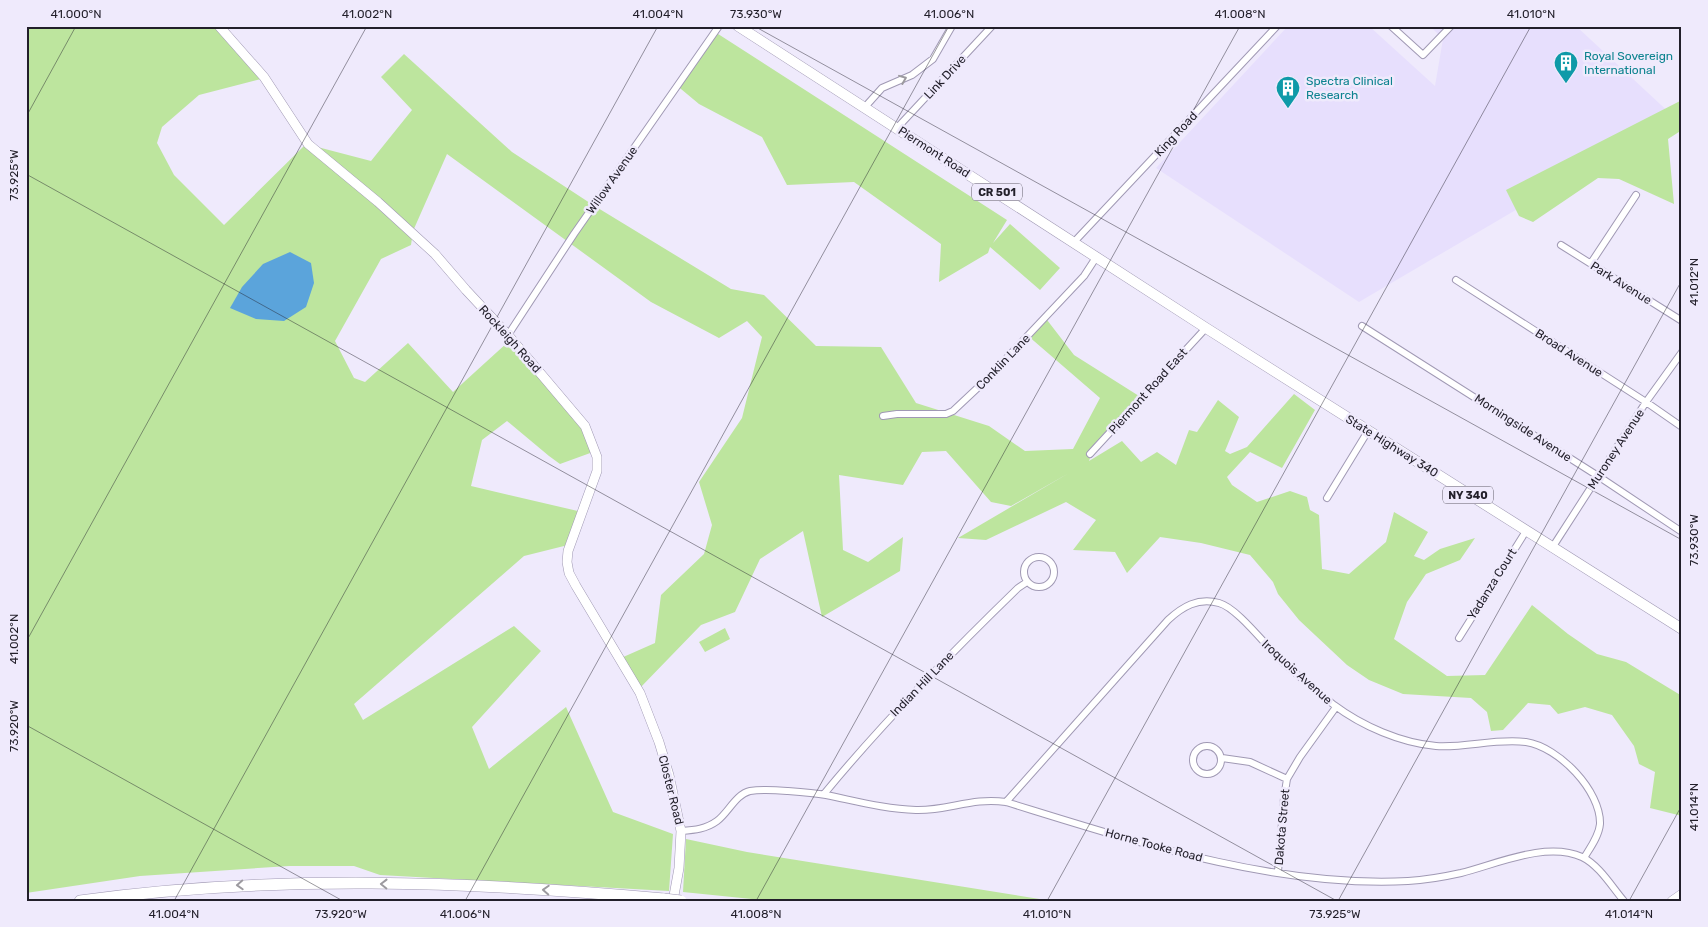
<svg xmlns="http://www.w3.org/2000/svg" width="1708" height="927" font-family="Rubik,sans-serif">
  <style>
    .built { fill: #e7dffd }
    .green { fill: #bde59e }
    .water { fill: #5ba4db }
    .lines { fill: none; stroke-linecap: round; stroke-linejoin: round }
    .street-casing { stroke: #a099b4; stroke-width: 8 }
    .secondary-casing { stroke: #a099b4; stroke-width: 10 }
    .primary-casing { stroke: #a099b4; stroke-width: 11 }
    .highway-casing { stroke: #a099b4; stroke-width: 12 }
    .street { stroke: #fff; stroke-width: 6 }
    .secondary { stroke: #fff; stroke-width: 9 }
    .primary { stroke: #fff; stroke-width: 10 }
    .highway { stroke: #fff; stroke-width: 11 }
    .highway-bridge-casing { stroke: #a099b4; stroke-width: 12; stroke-linecap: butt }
    .highway-bridge { stroke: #fff; stroke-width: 11 }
    .oneway { stroke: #9c9a9f }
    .ticks { fill: none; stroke: #221f2a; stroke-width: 1; stroke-opacity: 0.45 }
    .labels { text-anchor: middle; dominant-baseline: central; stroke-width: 5; stroke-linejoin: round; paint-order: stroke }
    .shield { fill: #efeafc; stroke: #605c69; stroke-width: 1 }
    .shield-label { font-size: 11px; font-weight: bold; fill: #221f2a }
    .culture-label { font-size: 12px; fill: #0d838f; stroke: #efeafc; text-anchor: start }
    .street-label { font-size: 12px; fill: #221f2a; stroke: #efeafc }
    .neatline { fill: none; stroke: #221f2a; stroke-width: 2 }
    .ticks-label { font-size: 12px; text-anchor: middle; fill: #221f2a }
  </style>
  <rect width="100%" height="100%" fill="#efeafc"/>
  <path class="built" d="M 1288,26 L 1369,26 L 1435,86 L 1443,39 L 1430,26 L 1576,26 L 1674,117 L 1359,302 L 1156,168 Z"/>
  <path class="green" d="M 26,26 L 215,26 L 261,79 L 199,95 L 162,127 L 157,143 L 174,175 L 224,225 L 306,144 L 371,161 L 412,110 L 381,77 L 404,54 L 512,152 L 593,205 L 731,289 L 764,295 L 816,346 L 881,347 L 916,403 L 989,426 L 1025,451 L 1073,449 L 1100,398 L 1027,335 L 1044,316 L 1074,355 L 1139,396 L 1095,443 L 1089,461 L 1122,441 L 1141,462 L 1157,452 L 1176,465 L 1189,430 L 1197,432 L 1218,400 L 1239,417 L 1225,451 L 1230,454 L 1247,447 L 1294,394 L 1315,410 L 1282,468 L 1250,452 L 1227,477 L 1232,485 L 1257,502 L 1290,491 L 1307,497 L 1310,510 L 1319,515 L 1322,569 L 1349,574 L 1386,542 L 1394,512 L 1428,532 L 1414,556 L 1424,560 L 1440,549 L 1475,538 L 1460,560 L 1426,574 L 1407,602 L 1394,639 L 1447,676 L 1485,675 L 1532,605 L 1568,634 L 1597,654 L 1626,662 L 1682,696 L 1682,816 L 1650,808 L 1655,772 L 1639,764 L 1634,746 L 1612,715 L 1585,707 L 1558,714 L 1550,705 L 1528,703 L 1503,730 L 1491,731 L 1487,712 L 1471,698 L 1403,694 L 1369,680 L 1347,665 L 1299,620 L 1278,594 L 1273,582 L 1250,555 L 1201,543 L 1160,537 L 1127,573 L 1115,552 L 1073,550 L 1096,520 L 1066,502 L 986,540 L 958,538 L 1069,473 L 1011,506 L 991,502 L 946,451 L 922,452 L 903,485 L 839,475 L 843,550 L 868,562 L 903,537 L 900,571 L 822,617 L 803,531 L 760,559 L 735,612 L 701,625 L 638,690 L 621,658 L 655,643 L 661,595 L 704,554 L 712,525 L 699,482 L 742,418 L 762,337 L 747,321 L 719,338 L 651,302 L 447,154 L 413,231 L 411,245 L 381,259 L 335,341 L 354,378 L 365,382 L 408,343 L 453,392 L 508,342 L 581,422 L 593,452 L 560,464 L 549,456 L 507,421 L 482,440 L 471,486 L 582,512 L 568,545 L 524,556 L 354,704 L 363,720 L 514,626 L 541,651 L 472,727 L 489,769 L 566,707 L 613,812 L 673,834 L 669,891 L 380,875 L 354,866 L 289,866 L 140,876 L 26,893 Z
    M 715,32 L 1007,220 L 993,243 L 1010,224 L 1060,268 L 1040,290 L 990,247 L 988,253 L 939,282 L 941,244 L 854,182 L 787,185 L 762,137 L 699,104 L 675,84 Z
    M 1682,100 L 1682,130 L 1668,139 L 1674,204 L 1619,179 L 1598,178 L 1533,222 L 1519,216 L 1506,190 Z
    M 725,628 L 730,639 L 705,652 L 699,642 Z
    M 686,839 L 747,852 L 1052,901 L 771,901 L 683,892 Z"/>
  <path class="water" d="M 290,252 L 311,263 L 314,283 L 306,307 L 284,321 L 256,319 L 230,308 L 242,287 L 263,264 Z"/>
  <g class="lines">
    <defs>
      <path id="street" d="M 1391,26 L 1423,55 L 1451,26
        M 865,107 L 882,88 L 912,75 L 933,59 L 952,26
        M 897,128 L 992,26
        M 1074,242 L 1277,26
        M 1561,245 L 1682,321
        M 1591,263 L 1636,195
        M 1456,280 L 1646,402 L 1682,427
        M 1362,326 L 1598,476 L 1682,532
        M 508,335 L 574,234 L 719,26
        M 883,416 L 897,414 L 946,414 L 953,411 L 986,380 L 1084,276 L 1097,256
        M 1090,454 L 1206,328
        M 1327,498 L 1368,431
        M 1552,548 L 1646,402 L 1682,352
        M1024 572a15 15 0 1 1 30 0a15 15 0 1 1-30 0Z
        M 1459,638 L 1526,531
        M1193 760a14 14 0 1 1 28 0a14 14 0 1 1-28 0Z
        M 1222,758 L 1250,762 L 1287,779
        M 824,794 C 884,721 950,654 1018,588 L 1027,582
        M 1006,802 L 1168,620 C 1182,607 1198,597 1219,603 C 1238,608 1268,649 1285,664 C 1301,678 1318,692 1334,705 C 1362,726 1401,743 1436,746 C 1466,748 1496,738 1526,742 C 1559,747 1601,791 1600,824 C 1599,836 1590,848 1584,858
        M 681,831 C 695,830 706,829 717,821 C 728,813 736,794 750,791 C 763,789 775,790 788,791 C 801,792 814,793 826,795 C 856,801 885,809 916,810 C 948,811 972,797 1006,802 C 1133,841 1274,888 1408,881 C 1426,880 1443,877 1461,873 C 1497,864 1546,841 1582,857 C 1599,865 1612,887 1624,901
        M 1278,872 L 1284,798 L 1287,779 L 1300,757 L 1336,707"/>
      <path id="secondary" d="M 219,26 L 264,77 L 308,144 L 378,202 L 435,254 L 466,290 L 508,335 L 585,426 L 597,457 L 597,471 L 568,551 L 567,562 L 569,573 L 576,586 L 640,693 L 659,742 L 669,775 L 681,831 L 679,868 L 673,901
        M 1672,901 L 1682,894"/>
      <path id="primary" d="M 738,26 L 1206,328 L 1682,629"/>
      <path id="highway" d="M 80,901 C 273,874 470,881 664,899"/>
    </defs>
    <use href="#street" class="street-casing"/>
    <use href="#secondary" class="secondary-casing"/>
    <use href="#primary" class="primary-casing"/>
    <use href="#highway" class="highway-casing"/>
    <use href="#street" class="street"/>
    <use href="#secondary" class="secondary"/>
    <use href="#primary" class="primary"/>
    <use href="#highway" class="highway"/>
    <defs>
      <path id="highway-bridge" d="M 664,899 L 681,901"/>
    </defs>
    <use href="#highway-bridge" class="highway-bridge-casing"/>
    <use href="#highway-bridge" class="highway-bridge"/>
  </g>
  <defs><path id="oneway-chevron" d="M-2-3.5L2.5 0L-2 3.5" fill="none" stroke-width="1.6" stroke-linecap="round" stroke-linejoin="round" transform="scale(1.25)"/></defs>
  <g class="oneway">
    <use href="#oneway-chevron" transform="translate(903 79) rotate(-22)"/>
    <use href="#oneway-chevron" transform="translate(384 884) rotate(-179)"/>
    <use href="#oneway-chevron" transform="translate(240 885) rotate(177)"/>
    <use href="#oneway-chevron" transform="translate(546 890) rotate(-177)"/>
  </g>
  <path class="ticks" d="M 754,26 L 1682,540M 26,117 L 76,26M 26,174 L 1337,901M 26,642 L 367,26M 26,725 L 343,901M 174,901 L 658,26M 465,901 L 949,26M 756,901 L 1240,26M 1047,901 L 1531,26M 1338,901 L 1682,280M 1629,901 L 1682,805"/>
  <defs>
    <symbol id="building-pin" viewBox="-11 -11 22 30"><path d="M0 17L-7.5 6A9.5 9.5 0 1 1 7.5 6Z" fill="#0f9aa8" stroke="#efeafc"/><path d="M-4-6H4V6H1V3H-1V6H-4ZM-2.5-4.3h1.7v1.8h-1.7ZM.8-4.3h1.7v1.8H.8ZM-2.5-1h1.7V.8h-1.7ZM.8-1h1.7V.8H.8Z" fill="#fff"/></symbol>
  </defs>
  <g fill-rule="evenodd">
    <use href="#building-pin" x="1552" y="49" width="28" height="38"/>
    <use href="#building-pin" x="1274" y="74" width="28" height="38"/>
  </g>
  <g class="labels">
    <g class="shield">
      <rect x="972" y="183.5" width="50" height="17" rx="4"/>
      <rect x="1443" y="486.5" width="50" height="17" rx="4"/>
    </g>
    <g class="shield-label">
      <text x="997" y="192">CR 501</text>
      <text x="1468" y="495">NY 340</text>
    </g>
    <g class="culture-label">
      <text x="1584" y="56">Royal Sovereign<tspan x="1584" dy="14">International</tspan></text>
      <text x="1306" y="81">Spectra Clinical<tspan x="1306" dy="14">Research</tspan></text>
    </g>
    <g class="street-label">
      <text transform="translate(945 77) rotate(-47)">Link Drive</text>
      <text transform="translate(1176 134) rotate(-47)">King Road</text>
      <text transform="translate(934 152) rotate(33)">Piermont Road</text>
      <text transform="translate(612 180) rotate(-55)">Willow Avenue</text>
      <text transform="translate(1621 283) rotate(32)">Park Avenue</text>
      <text transform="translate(510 339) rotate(48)">Rockleigh Road</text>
      <text transform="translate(1569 353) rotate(33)">Broad Avenue</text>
      <text transform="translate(1003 362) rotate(-46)">Conklin Lane</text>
      <text transform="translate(1148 391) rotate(-48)">Piermont Road East</text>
      <text transform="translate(1523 428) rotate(33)">Morningside Avenue</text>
      <text transform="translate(1392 446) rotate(32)">State Highway 340</text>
      <text transform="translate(1616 449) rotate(-57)">Muroney Avenue</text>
      <text transform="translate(1492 584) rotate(-58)">Yadanza Court</text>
      <text transform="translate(1297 672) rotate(42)">Iroquois Avenue</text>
      <text transform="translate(922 684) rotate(-46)">Indian Hill Lane</text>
      <text transform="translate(671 790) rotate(76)">Closter Road</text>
      <text transform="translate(1282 827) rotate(-85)">Dakota Street</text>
      <text transform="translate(1154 845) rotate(15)">Horne Tooke Road</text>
    </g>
  </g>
  <rect width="1708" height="927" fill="none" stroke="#efeafc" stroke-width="55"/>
  <rect x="28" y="28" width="1652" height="872" class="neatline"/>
  <g class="ticks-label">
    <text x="76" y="18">41.000°N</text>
    <text x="367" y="18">41.002°N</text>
    <text x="658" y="18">41.004°N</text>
    <text x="756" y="18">73.930°W</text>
    <text x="949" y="18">41.006°N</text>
    <text x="1240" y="18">41.008°N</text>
    <text x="1531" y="18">41.010°N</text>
    <text transform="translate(14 175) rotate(-90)" y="4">73.925°W</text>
    <text transform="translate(1694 282) rotate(-90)" y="4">41.012°N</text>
    <text transform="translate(1694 540) rotate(-90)" y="4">73.930°W</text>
    <text transform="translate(14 639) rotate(-90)" y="4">41.002°N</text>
    <text transform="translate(14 726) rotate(-90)" y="4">73.920°W</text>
    <text transform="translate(1694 807) rotate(-90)" y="4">41.014°N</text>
    <text x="174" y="918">41.004°N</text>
    <text x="341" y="918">73.920°W</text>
    <text x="465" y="918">41.006°N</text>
    <text x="756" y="918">41.008°N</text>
    <text x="1047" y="918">41.010°N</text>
    <text x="1335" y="918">73.925°W</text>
    <text x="1629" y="918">41.014°N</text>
  </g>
</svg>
